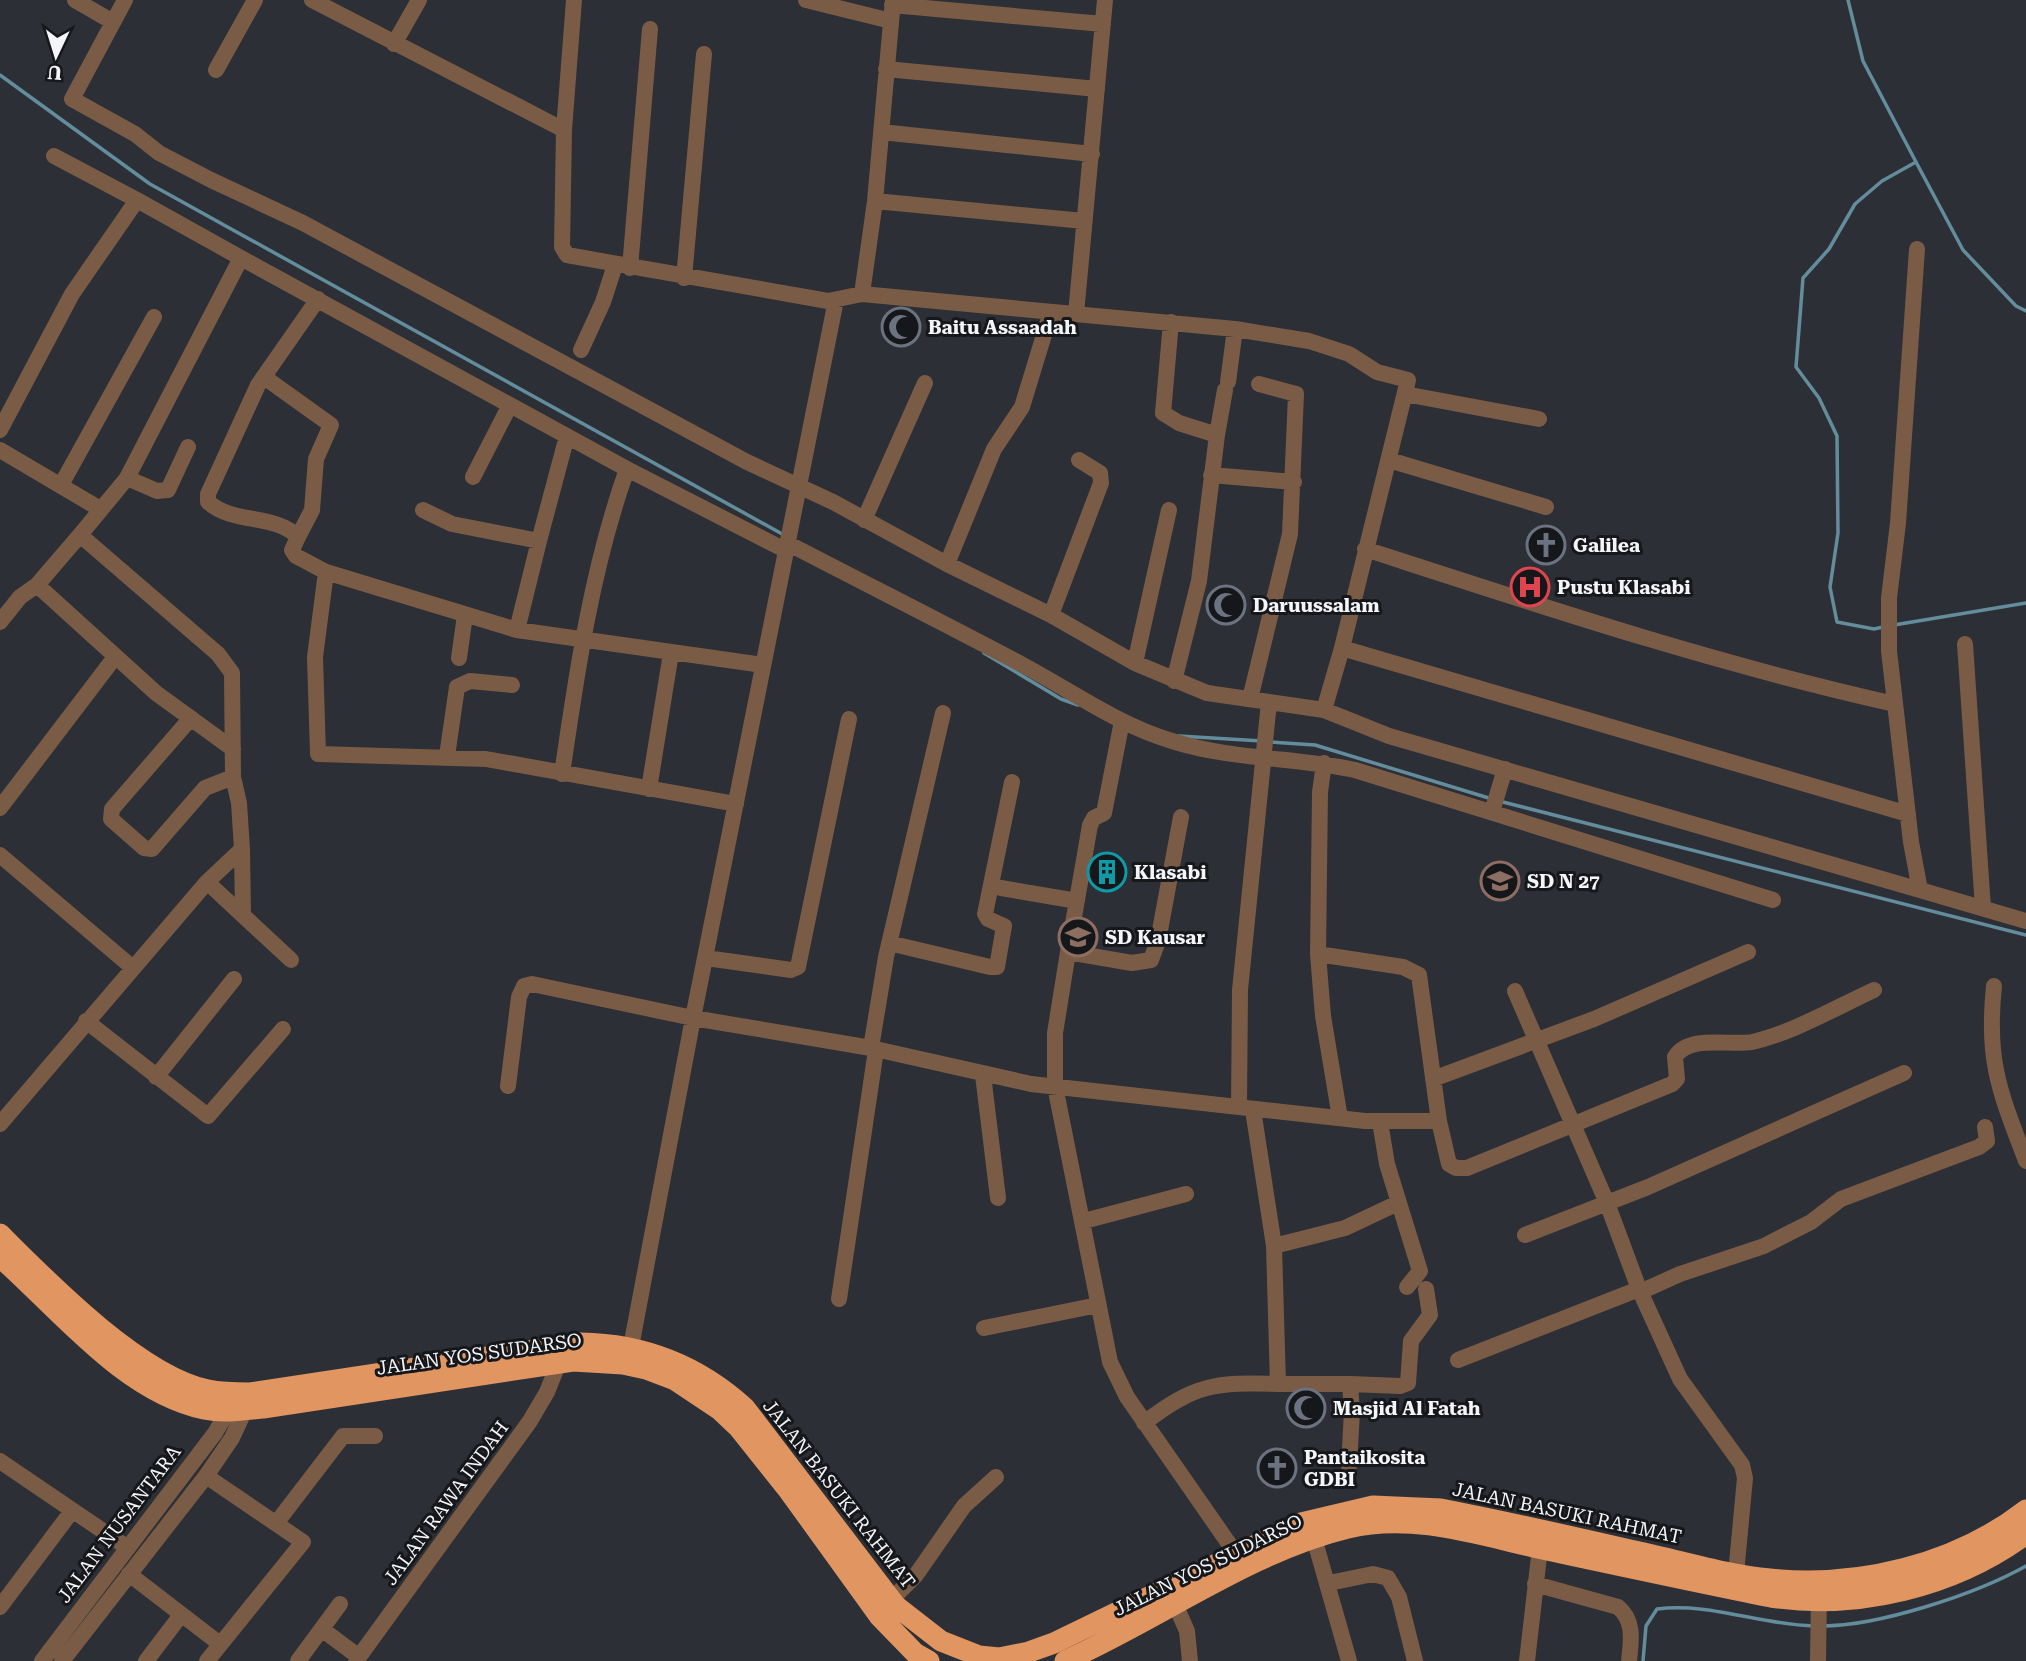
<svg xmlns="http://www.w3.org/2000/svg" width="2026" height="1661" font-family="'Roboto Serif',serif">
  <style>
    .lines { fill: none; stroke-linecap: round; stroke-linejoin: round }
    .stream { stroke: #638d9d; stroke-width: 3.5 }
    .minor { stroke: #7a5b46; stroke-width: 16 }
    .highway { stroke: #e19560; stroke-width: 21 }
    .labels { text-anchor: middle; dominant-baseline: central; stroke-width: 6; stroke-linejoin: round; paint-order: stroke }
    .poi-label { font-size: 19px; font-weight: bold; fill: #f3f5f9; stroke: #16171a; text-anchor: start }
    .street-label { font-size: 19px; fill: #f3f5f9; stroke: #16171a }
  </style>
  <rect width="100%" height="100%" fill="#2c2f35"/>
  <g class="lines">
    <path class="stream" d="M 1848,0 L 1863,61 L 1916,162 L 1882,181 L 1855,204 L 1829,249 L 1803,278 L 1796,367 L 1819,398 L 1837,436 L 1838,533 L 1830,587 L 1837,622 L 1874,629 L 1883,627
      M 0,75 L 150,184 L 784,535
      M 1916,162 L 1963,250 L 2016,306 L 2026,311
      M 1894,625 L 2026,603
      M 984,653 L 1061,699 L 1078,705
      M 1179,736 L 1262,741
      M 1269,742 L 1315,745 L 1492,799
      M 1499,801 L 2026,935
      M 1822,1626 C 1879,1626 1976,1594 2026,1566
      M 1643,1661 L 1646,1626 L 1657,1609 C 1709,1602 1761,1625 1814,1626"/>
    <path class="minor" d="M 75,0 L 113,22
      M 125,0 L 72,99 L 135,134 L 159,153 L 211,180 L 303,223 L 747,462 L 833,502 L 947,564 L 1051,615 L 1135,663 L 1207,693 L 1324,710 L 1342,648 L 1408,380 L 1377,372 L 1349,354 L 1309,341 L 1235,329 L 862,294 L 828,301 L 567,255 L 562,247 L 564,130 L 574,0
      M 312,0 L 564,130
      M 806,0 L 891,21
      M 892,5 L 1103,24
      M 394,44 L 419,0
      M 886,69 L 1097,89
      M 216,70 L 255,0
      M 881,132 L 1092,154
      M 54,156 L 137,200
      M 875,201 L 1084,221
      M 1917,249 L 1898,523 L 1889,598 L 1889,651 L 1911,842 L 1920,890 L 2026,921
      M 241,258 L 627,469 L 787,551
      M 630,268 L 650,29
      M 684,278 L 704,54
      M 862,294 L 875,201 L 893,0
      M 318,299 L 258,385 L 208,494 L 208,502 C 234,525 274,513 298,537 L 292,550 L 296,556 L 326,572 L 517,630 L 763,665
      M 1076,314 L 1105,0
      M 1171,322 L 1163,413 L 1179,423 L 1217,435 L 1199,581 L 1174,681
      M 581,350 L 603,302 L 615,265
      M 264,377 L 331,425 L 316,459 L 312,510 L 298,537
      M 1228,382 L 1235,329
      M 1405,394 L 1539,419
      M 0,430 L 72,294 L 137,200 L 241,258 L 127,478 L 80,535 L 218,654 L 232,673 L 233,777 L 239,803 L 242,849 L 207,882 L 0,1124
      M 1217,435 L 1225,390
      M 0,450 L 100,509
      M 1389,460 L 1546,507
      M 1211,475 L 1294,482
      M 473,477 L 510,405
      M 127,478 L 157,491 L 168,490 L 188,447
      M 61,485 L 154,317
      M 423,510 L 452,524 L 539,541 L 517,630
      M 864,520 L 925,383
      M 539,541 L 567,436
      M 789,544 C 866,584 944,623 1021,664 C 1070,690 1118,725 1172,741 C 1232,760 1294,757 1355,770 L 1773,900
      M 1365,549 C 1541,606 1715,664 1895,704
      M 947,564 L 994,449 L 1022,407 L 1051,312
      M 326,572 L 315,657 L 318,754 L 486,759 L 736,804
      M 37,585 L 80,535
      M 1051,615 L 1101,483 L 1100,473 L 1079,460
      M 0,622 L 20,597 L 37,585 L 156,693 L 233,749
      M 1965,644 L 1983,908
      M 1342,648 L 1908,814
      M 459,658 L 465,615
      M 1135,663 L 1169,510
      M 1250,699 L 1290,534 L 1296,394 L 1259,384
      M 1324,710 L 1389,736 L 1920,890
      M 191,718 L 112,809 L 111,819 L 144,848 L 152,849 L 205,788 L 233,777
      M 447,756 L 457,687 L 470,681 L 512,685
      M 1324,763 L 1320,792 L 1318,954 L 1323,1016 L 1340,1118
      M 562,774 C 577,670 592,568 627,469
      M 649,789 L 671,653
      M 0,808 L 115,657
      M 1492,812 L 1505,769
      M 1181,817 L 1158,941 L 1151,960 L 1132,963 L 1068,952 L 1055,1033 L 1055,1086 L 1110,1362 L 1127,1397 L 1241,1561
      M 242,849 L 243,915
      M 0,855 L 133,968
      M 207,882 L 291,960
      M 1001,888 L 1077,901
      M 889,943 L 990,967 L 997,967 L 1004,926 L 988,919 L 985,914 L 1012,782
      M 1068,952 L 1090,825 L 1094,818 L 1104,813 L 1122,721
      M 1318,954 L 1403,967 L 1419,975 L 1439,1121 L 1449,1164 L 1456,1168 L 1467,1168 L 1672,1084 L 1677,1079 L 1675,1057 C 1689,1034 1730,1046 1752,1042 C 1792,1033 1837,1007 1874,990
      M 706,958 L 791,970 L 798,967 L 849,719
      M 1994,986 C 1986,1062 2000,1092 2026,1161
      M 1515,991 L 1607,1203 L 1639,1289 L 1680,1379 L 1742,1465 L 1745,1478 L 1736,1574
      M 86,1021 L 208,1116 L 283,1029
      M 871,1048 L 886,957 L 943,713
      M 983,1075 L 998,1198
      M 156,1077 L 234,979
      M 1433,1079 L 1594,1019 L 1748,952
      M 508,1086 L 519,997 L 524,986 L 532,984 L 693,1018 L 871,1048 L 1031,1084 L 1365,1121 L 1439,1121
      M 1239,1106 L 1240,990 L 1269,702
      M 1253,1110 L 1274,1246 L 1278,1384 L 1350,1384 L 1352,1411 L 1349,1466
      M 1380,1122 L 1387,1164 L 1420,1271 L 1407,1287
      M 1084,1221 L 1186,1194
      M 1525,1235 L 1648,1187 L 1904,1073
      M 1274,1246 L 1345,1228 L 1398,1203
      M 1640,1292 L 1680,1274 L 1764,1246 L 1811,1222 L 1841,1199 L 1979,1147 L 1987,1141 L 1985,1127
      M 839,1299 L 876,1050
      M 984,1328 L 1098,1305
      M 631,1347 L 693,1018 L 836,300
      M 1458,1360 L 1639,1289
      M 1350,1384 L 1400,1386 L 1408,1383 L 1411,1341 L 1430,1315 L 1426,1289
      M 1144,1423 C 1195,1384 1215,1382 1278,1384
      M 0,1461 L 128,1548
      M 206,1476 L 303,1542 L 207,1661
      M 277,1522 L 343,1436 L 375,1436
      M 1314,1538 L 1349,1661
      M 129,1574 L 220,1644
      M 1329,1583 L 1373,1574 L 1388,1578 L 1399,1597 L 1415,1661
      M 1535,1584 L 1618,1607 C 1635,1621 1631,1641 1629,1661
      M 891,1600 L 916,1575 L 964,1506 L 996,1477
      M 1175,1604 L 1187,1631 L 1190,1661
      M 0,1607 L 72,1511
      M 323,1630 L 359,1657
      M 42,1661 L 215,1433 L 228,1411
      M 62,1661 L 206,1476 L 232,1438 L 245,1410
      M 146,1661 L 181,1615
      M 298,1661 L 340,1604
      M 356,1661 L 530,1421 L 547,1392 L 559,1362
      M 1527,1661 L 1540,1548
      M 1818,1661 L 1819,1590"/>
    <path class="highway" d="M 0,1234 C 49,1283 140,1376 208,1390 C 222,1393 236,1393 250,1393 L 581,1343 C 643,1344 699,1366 745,1408 L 896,1606 L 941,1641 L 979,1656 L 999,1658 L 1029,1652 L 1054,1643 L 1301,1523 L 1373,1506 L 1441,1509 C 1508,1522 1573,1537 1639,1552 C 1682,1561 1725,1575 1770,1579 C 1858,1588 1955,1565 2026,1510
      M 0,1257 C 60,1310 124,1392 204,1409 C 224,1413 243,1410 263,1408 L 573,1361 L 623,1364 L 646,1369 L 675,1380 L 720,1410 L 738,1427 L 789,1491 L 880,1617 L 915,1653 L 929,1661
      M 1065,1661 C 1156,1621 1251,1551 1348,1528 C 1415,1512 1482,1536 1547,1550 C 1622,1566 1696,1582 1771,1597 C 1858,1610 1954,1587 2026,1534"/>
  </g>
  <defs>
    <symbol id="mosque-ring" viewBox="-11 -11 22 22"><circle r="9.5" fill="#16171a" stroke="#6b7280" stroke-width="1.5"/><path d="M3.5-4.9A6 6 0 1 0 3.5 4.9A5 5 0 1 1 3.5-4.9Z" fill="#6b7280"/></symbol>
    <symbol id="church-ring" viewBox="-11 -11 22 22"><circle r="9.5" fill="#16171a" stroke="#6b7280" stroke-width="1.5"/><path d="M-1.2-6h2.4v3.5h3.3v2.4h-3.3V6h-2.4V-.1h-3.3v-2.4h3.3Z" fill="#6b7280"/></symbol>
    <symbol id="hospital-ring" viewBox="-11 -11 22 22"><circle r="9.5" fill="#16171a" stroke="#e0444e" stroke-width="1.5"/><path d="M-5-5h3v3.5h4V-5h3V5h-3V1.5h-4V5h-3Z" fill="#e0444e"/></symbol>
    <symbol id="building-ring" viewBox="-11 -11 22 22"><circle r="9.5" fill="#16171a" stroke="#0f9aa8" stroke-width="1.5"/><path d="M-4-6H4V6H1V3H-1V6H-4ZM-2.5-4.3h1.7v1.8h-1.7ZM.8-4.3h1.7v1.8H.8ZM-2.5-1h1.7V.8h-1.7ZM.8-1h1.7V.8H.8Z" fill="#0f9aa8"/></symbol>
    <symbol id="school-ring" viewBox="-11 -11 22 22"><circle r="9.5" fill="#16171a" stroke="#8d6e63" stroke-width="1.5"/><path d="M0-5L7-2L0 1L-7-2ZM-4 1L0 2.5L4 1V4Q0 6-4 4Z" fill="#8d6e63"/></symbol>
  </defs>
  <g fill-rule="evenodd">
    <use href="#mosque-ring" x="879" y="305" width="44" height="44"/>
    <use href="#church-ring" x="1524" y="523" width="44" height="44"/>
    <use href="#hospital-ring" x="1508" y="565" width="44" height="44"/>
    <use href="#mosque-ring" x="1204" y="583" width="44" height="44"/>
    <use href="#building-ring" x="1085" y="850" width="44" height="44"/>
    <use href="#school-ring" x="1478" y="859" width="44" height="44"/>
    <use href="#school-ring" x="1056" y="915" width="44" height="44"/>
    <use href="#mosque-ring" x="1284" y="1386" width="44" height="44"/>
    <use href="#church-ring" x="1255" y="1446" width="44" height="44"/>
  </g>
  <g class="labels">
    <g class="poi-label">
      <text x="928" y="327">Baitu Assaadah</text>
      <text x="1573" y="545">Galilea</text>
      <text x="1557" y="587">Pustu Klasabi</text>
      <text x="1253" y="605">Daruussalam</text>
      <text x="1134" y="872">Klasabi</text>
      <text x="1527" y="881">SD N 27</text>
      <text x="1105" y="937">SD Kausar</text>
      <text x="1333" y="1408">Masjid Al Fatah</text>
      <text x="1304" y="1457">Pantaikosita<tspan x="1304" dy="22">GDBI</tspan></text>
    </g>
    <g class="street-label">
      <text transform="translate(479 1354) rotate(-8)">JALAN YOS SUDARSO</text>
      <text transform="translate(839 1494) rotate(52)">JALAN BASUKI RAHMAT</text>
      <text transform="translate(446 1503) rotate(-54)">JALAN RAWA INDAH</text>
      <text transform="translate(1567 1513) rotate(12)">JALAN BASUKI RAHMAT</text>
      <text transform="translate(119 1524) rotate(-53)">JALAN NUSANTARA</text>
      <text transform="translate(1208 1565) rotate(-26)">JALAN YOS SUDARSO</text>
    </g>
  </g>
  <g transform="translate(56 56) rotate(184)" stroke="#16171a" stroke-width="5" paint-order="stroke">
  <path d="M0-5L12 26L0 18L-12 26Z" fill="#f3f5f9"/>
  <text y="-10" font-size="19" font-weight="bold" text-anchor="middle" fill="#f3f5f9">U</text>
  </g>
</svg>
